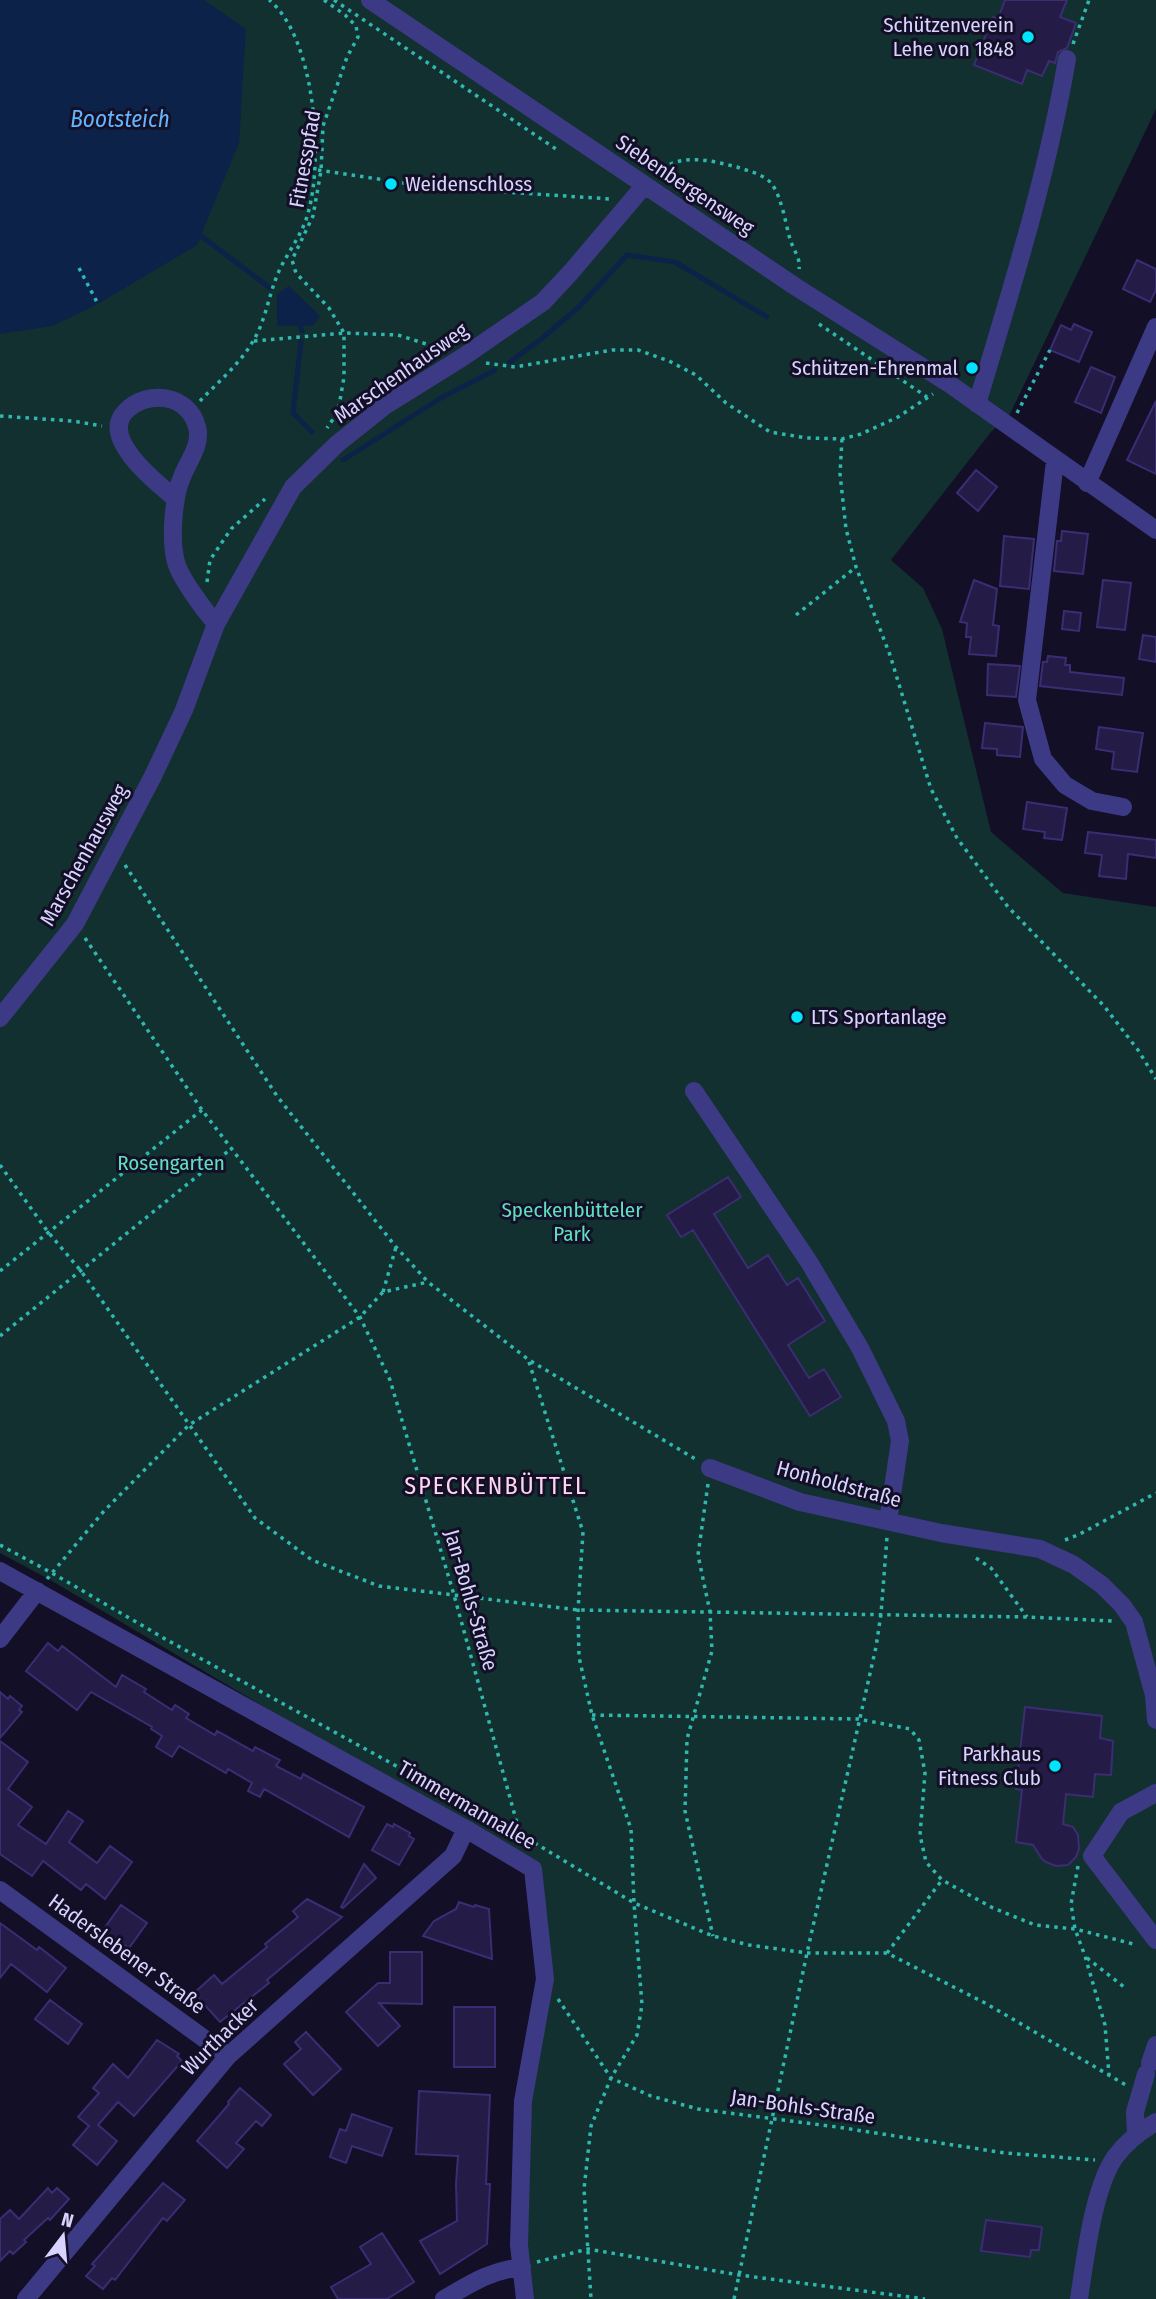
<svg xmlns="http://www.w3.org/2000/svg" width="1156" height="2299" font-family="'Fira Sans Condensed',sans-serif">
  <style>
    .green { fill: #12302f }
    .water { fill: #0c2248 }
    .lines { fill: none; stroke-linecap: round; stroke-linejoin: round }
    .stream { stroke: #0c2248; stroke-width: 5 }
    .building { fill: #241b47; stroke: #3b2d73; stroke-width: 2 }
    .path { stroke: #2fb8b0; stroke-width: 3.5; stroke-dasharray: 3.5 5; stroke-linecap: butt }
    .minor { stroke: #3d3a85; stroke-width: 18 }
    .poi-dot { fill: #00e5ff; stroke: #130f26; stroke-width: 2.5 }
    .labels { text-anchor: middle; dominant-baseline: central; stroke-width: 6; stroke-linejoin: round; paint-order: stroke }
    .poi-label { font-size: 21px; fill: #d9d4ff; stroke: #130f26; text-anchor: end }
    .street-label { font-size: 21px; fill: #d9d4ff; stroke: #130f26 }
    .park-label { font-size: 21px; fill: #5fe0c0; stroke: #130f26 }
    .water-label { font-size: 23px; font-style: italic; fill: #62b6ff; stroke: #130f26 }
    .quarter-label { font-size: 24px; letter-spacing: 2px; fill: #ffd6f0; stroke: #130f26 }
  </style>
  <rect width="100%" height="100%" fill="#130f26"/>
  <path class="green" d="M 0,0 L 1156,0 L 1156,109 L 1010,414 L 991,432 L 891,560 L 923,588 L 942,629 L 991,832 L 1063,893 L 1156,907 L 1156,2299 L 528,2299 L 526,2102 L 547,1979 L 536,1868 L 52,1581 L 0,1553 Z"/>
  <path class="water" d="M 0,0 L 204,0 L 246,29 L 239,143 L 197,245 L 98,304 L 52,326 L 0,334 Z
    M 289,286 L 320,316 L 313,326 L 277,326 L 277,294 Z"/>
  <g class="lines">
    <path class="stream" d="M 201,236 L 270,288
      M 297,318 L 302,331
      M 301,341 L 293,413 L 312,432
      M 510,362 L 541,339 L 578,308 L 627,255 L 675,262 L 767,317
      M 343,460 L 441,398 L 495,370"/>
  </g>
  <path class="building" d="M 1005,0 L 1067,0 L 1060,17 L 1076,23 L 1067,48 L 1058,52 L 1055,63 L 1049,61 L 1042,76 L 1027,70 L 1022,84 L 974,65 L 993,17 L 998,19 Z
    M 1137,260 L 1156,269 L 1156,290 L 1150,302 L 1123,289 Z
    M 1074,324 L 1092,332 L 1079,362 L 1050,350 L 1061,325 L 1071,330 Z
    M 1091,367 L 1115,377 L 1101,413 L 1075,402 Z
    M 1156,401 L 1156,474 L 1127,460 Z
    M 976,470 L 997,487 L 978,511 L 957,493 Z
    M 1062,531 L 1088,534 L 1083,574 L 1054,571 L 1057,541 L 1061,541 Z
    M 1004,536 L 1034,539 L 1029,589 L 1000,586 Z
    M 974,580 L 997,589 L 993,625 L 999,626 L 996,656 L 969,654 L 971,637 L 966,637 L 967,623 L 960,622 Z
    M 1103,580 L 1131,583 L 1125,630 L 1097,627 Z
    M 1064,611 L 1081,613 L 1079,631 L 1062,629 Z
    M 1143,635 L 1156,637 L 1156,662 L 1139,659 Z
    M 1048,656 L 1066,658 L 1065,665 L 1070,665 L 1070,672 L 1124,678 L 1122,695 L 1040,686 L 1043,662 L 1047,662 Z
    M 988,664 L 1020,666 L 1016,697 L 987,695 Z
    M 985,723 L 1023,727 L 1020,757 L 997,755 L 997,749 L 982,748 Z
    M 1099,727 L 1143,733 L 1137,772 L 1112,769 L 1114,752 L 1096,749 Z
    M 1027,802 L 1067,808 L 1062,840 L 1044,838 L 1045,832 L 1023,829 Z
    M 1088,832 L 1156,840 L 1156,858 L 1128,854 L 1126,879 L 1099,876 L 1102,855 L 1085,853 Z
    M 728,1177 L 741,1197 L 714,1214 L 748,1268 L 768,1255 L 787,1285 L 798,1278 L 825,1321 L 788,1345 L 809,1378 L 824,1369 L 841,1397 L 810,1416 L 693,1230 L 681,1237 L 667,1215 Z
    M 48,1643 L 58,1651 L 62,1646 L 116,1687 L 122,1675 L 146,1689 L 144,1692 L 172,1710 L 175,1705 L 189,1714 L 186,1718 L 215,1735 L 217,1731 L 253,1751 L 255,1747 L 280,1760 L 276,1766 L 301,1779 L 303,1774 L 364,1807 L 349,1837 L 264,1789 L 260,1797 L 248,1791 L 252,1783 L 228,1769 L 226,1773 L 179,1746 L 172,1757 L 156,1747 L 162,1736 L 151,1729 L 152,1727 L 91,1692 L 77,1710 L 26,1671 Z
    M 0,1692 L 8,1699 L 10,1696 L 22,1706 L 19,1710 L 22,1712 L 0,1738 Z
    M 1025,1707 L 1102,1716 L 1100,1738 L 1113,1741 L 1111,1775 L 1095,1774 L 1093,1797 L 1066,1794 L 1063,1824 L 1073,1827 L 1078,1835 L 1079,1849 L 1076,1857 L 1068,1865 L 1056,1866 L 1046,1862 L 1042,1859 L 1033,1845 L 1016,1842 L 1022,1790 L 1016,1789 Z
    M 0,1741 L 28,1762 L 8,1789 L 32,1807 L 18,1825 L 46,1844 L 68,1811 L 83,1821 L 69,1842 L 97,1863 L 110,1846 L 132,1862 L 105,1899 L 86,1884 L 81,1890 L 43,1861 L 32,1876 L 0,1854 Z
    M 387,1824 L 393,1827 L 394,1824 L 410,1833 L 409,1836 L 414,1839 L 399,1865 L 372,1850 Z
    M 364,1864 L 376,1878 L 343,1908 L 341,1907 Z
    M 307,1899 L 342,1917 L 267,1980 L 269,1983 L 220,2022 L 194,1993 L 214,1975 L 222,1984 L 267,1947 L 265,1944 L 298,1917 L 293,1911 Z
    M 459,1902 L 474,1907 L 475,1905 L 489,1909 L 492,1959 L 423,1936 L 434,1921 L 456,1909 Z
    M 121,1905 L 147,1923 L 129,1948 L 103,1930 Z
    M 0,1923 L 37,1950 L 39,1947 L 66,1968 L 47,1992 L 11,1964 L 0,1978 Z
    M 390,1952 L 422,1952 L 422,2004 L 379,2003 L 400,2026 L 378,2046 L 346,2012 L 378,1983 L 390,1983 Z
    M 50,2000 L 82,2024 L 68,2044 L 35,2019 Z
    M 454,2007 L 495,2007 L 495,2067 L 454,2067 Z
    M 306,2032 L 341,2069 L 313,2095 L 284,2064 L 301,2049 L 295,2042 Z
    M 157,2040 L 179,2054 L 177,2056 L 182,2061 L 134,2116 L 118,2102 L 98,2125 L 117,2141 L 97,2165 L 73,2145 L 89,2126 L 78,2117 L 99,2093 L 93,2088 L 113,2064 L 128,2078 Z
    M 240,2088 L 271,2115 L 262,2126 L 256,2121 L 236,2143 L 244,2149 L 227,2168 L 197,2141 L 229,2104 L 228,2102 Z
    M 419,2091 L 490,2095 L 486,2184 L 490,2184 L 487,2244 L 440,2274 L 420,2241 L 457,2221 L 456,2184 L 458,2156 L 416,2154 Z
    M 352,2114 L 392,2128 L 382,2156 L 352,2146 L 346,2163 L 330,2157 L 340,2129 L 346,2131 Z
    M 163,2183 L 185,2200 L 167,2221 L 163,2218 L 115,2280 L 112,2278 L 103,2289 L 86,2276 L 95,2266 L 92,2264 Z
    M 48,2188 L 52,2193 L 57,2188 L 69,2199 L 50,2220 L 48,2218 L 24,2240 L 26,2242 L 13,2254 L 10,2251 L 0,2261 L 0,2219 L 10,2210 L 19,2219 Z
    M 986,2220 L 1042,2227 L 1039,2250 L 1031,2250 L 1030,2257 L 981,2251 Z
    M 382,2233 L 414,2282 L 387,2299 L 338,2299 L 331,2287 L 371,2264 L 360,2247 Z"/>
  <g class="lines">
    <path class="path" d="M 324,0 L 345,15 L 356,26 L 358,37 L 347,57 L 323,126 L 321,171 L 313,216 L 292,260 L 296,273 L 329,308 L 344,333 L 344,377 L 338,412 L 327,428
      M 334,0 L 559,151
      M 1073,44 L 1089,0
      M 318,170 L 431,187 L 610,199
      M 656,174 C 678,152 709,160 737,167 C 748,171 763,174 771,183 C 782,197 785,222 790,239 C 793,249 801,259 799,269
      M 79,268 L 98,304
      M 819,324 L 927,397
      M 254,341 L 344,333 L 398,335 L 442,349
      M 486,363 L 515,367 L 612,350 L 638,350 L 669,361 L 696,375 L 726,403 L 770,432 L 807,438 L 842,439 L 861,434 L 898,417 L 933,394
      M 200,401 C 217,383 240,364 253,341 C 264,324 268,300 275,281 C 283,257 302,237 308,213 C 324,159 315,37 269,0
      M 1017,413 L 1050,350
      M 0,416 L 73,421 L 102,426
      M 842,439 L 840,474 L 846,529 L 856,567 L 890,655 L 931,789 L 957,838 L 1008,907 L 1104,1006 L 1138,1050 L 1156,1079
      M 207,582 L 210,560 L 231,529 L 265,499
      M 796,615 L 856,567
      M 125,865 L 277,1096 L 396,1247 L 428,1282 L 529,1360 L 697,1460
      M 85,938 L 202,1110 L 360,1317 L 390,1380 L 454,1595 L 520,1834
      M 0,1165 L 48,1232 L 81,1271 L 255,1518 L 312,1560 L 379,1586 L 578,1610 L 1027,1617 L 1113,1621
      M 0,1271 L 202,1110
      M 383,1292 L 396,1247
      M 0,1336 L 232,1148
      M 529,1362 L 583,1532 L 578,1610 L 579,1657 L 592,1715 L 631,1829 L 634,1903 L 642,2005 L 637,2035 L 611,2078 L 591,2126 L 584,2189 L 591,2299
      M 708,1484 L 698,1555 L 710,1612 L 712,1651 L 687,1739 L 685,1811 L 713,1936
      M 1065,1540 L 1078,1535 L 1156,1493
      M 0,1545 L 52,1573 L 167,1640 L 520,1834 L 634,1903 L 713,1936 L 749,1945 L 807,1953 L 887,1953 L 985,2003 L 1126,2085
      M 976,1558 L 991,1568 L 1027,1617
      M 47,1579 L 104,1511 L 189,1425 L 360,1317 L 383,1292 L 428,1282
      M 592,1715 L 858,1719 L 910,1729 L 919,1740 L 925,1773 L 920,1835 L 926,1862 L 942,1880 L 993,1908 L 1035,1925 L 1075,1929 L 1137,1945
      M 1078,1866 L 1071,1904 L 1075,1929 L 1085,1956 L 1105,2025 L 1109,2075
      M 887,1953 L 942,1880
      M 1087,1958 L 1124,1987
      M 558,1999 L 611,2078 L 651,2096 L 698,2109 L 837,2127 L 1005,2153 L 1095,2160
      M 537,2262 L 588,2249 L 739,2275 L 925,2299
      M 734,2299 L 807,1953 L 876,1647 L 881,1614 L 887,1537"/>
    <path class="minor" d="M 370,0 L 796,287 L 951,385 L 1156,530
      M 977,404 C 1011,290 1047,177 1067,59
      M 1055,461 L 1027,700 L 1043,759 L 1065,785 L 1092,801 L 1123,807
      M 1087,483 L 1156,327
      M 176,499 C 157,483 100,439 125,412 C 148,388 189,395 197,427 C 202,445 188,461 182,477 C 173,498 170,540 176,562 C 180,578 205,611 216,624
      M 0,1018 L 75,924 L 153,776 L 184,710 L 216,624 L 293,487 L 337,444 L 386,405 L 463,357 L 543,302 L 571,272 L 644,186
      M 694,1091 L 809,1262 L 860,1348 L 896,1421 L 900,1441 L 888,1521
      M 710,1468 L 800,1502 L 941,1533 L 1040,1549 L 1074,1565 L 1102,1585 L 1122,1605 L 1134,1622 L 1154,1695 L 1156,1720
      M 0,1571 L 466,1829 L 533,1869 L 545,1979 L 523,2101 L 519,2245 L 525,2299
      M 0,1639 L 37,1591
      M 1156,1793 L 1121,1812 L 1092,1856 L 1156,1940
      M 0,1890 L 228,2056
      M 1150,2063 L 1156,2045
      M 1136,2134 L 1135,2112 L 1146,2074
      M 26,2299 L 228,2056 L 453,1856 L 466,1829
      M 444,2299 C 470,2284 491,2270 522,2267
      M 1079,2299 C 1085,2260 1093,2189 1115,2157 C 1126,2142 1140,2131 1156,2122"/>
  </g>
  <g class="poi-dot">
    <circle cx="1028" cy="37" r="7"/>
    <circle cx="391" cy="184" r="7"/>
    <circle cx="972" cy="368" r="7"/>
    <circle cx="797" cy="1017" r="7"/>
    <circle cx="1055" cy="1766" r="7"/>
  </g>
  <g class="labels">
    <g class="poi-label">
      <text x="1014" y="25">Schützenverein<tspan x="1014" dy="24">Lehe von 1848</tspan></text>
      <text x="405" y="184" text-anchor="start">Weidenschloss</text>
      <text x="958" y="368">Schützen-Ehrenmal</text>
      <text x="811" y="1017" text-anchor="start">LTS Sportanlage</text>
      <text x="1041" y="1754">Parkhaus<tspan x="1041" dy="24">Fitness Club</tspan></text>
    </g>
    <g class="street-label">
      <text transform="translate(305 159) rotate(-80)">Fitnesspfad</text>
      <text transform="translate(685 185) rotate(34)">Siebenbergensweg</text>
      <text transform="translate(401 373) rotate(-35)">Marschenhausweg</text>
      <text transform="translate(84 855) rotate(-61)">Marschenhausweg</text>
      <text transform="translate(839 1484) rotate(15)">Honholdstraße</text>
      <text transform="translate(471 1600) rotate(74)">Jan-Bohls-Straße</text>
      <text transform="translate(467 1805) rotate(30)">Timmermannallee</text>
      <text transform="translate(127 1954) rotate(36)">Haderslebener Straße</text>
      <text transform="translate(220 2037) rotate(-45)">Wurthacker</text>
      <text transform="translate(803 2107) rotate(8)">Jan-Bohls-Straße</text>
    </g>
    <g class="park-label">
      <text x="171" y="1163">Rosengarten</text>
      <text x="572" y="1210">Speckenbütteler<tspan x="572" dy="24">Park</tspan></text>
    </g>
    <g class="water-label">
      <text x="120" y="119">Bootsteich</text>
    </g>
    <g class="quarter-label">
      <text x="496" y="1486">SPECKENBÜTTEL</text>
    </g>
  </g>
  <g transform="translate(63 2236) rotate(16)" stroke="#130f26" stroke-width="5" paint-order="stroke">
  <path d="M0-5L12 26L0 18L-12 26Z" fill="#d9d4ff"/>
  <text y="-10" font-size="19" font-weight="bold" text-anchor="middle" fill="#d9d4ff">N</text>
  </g>
</svg>
